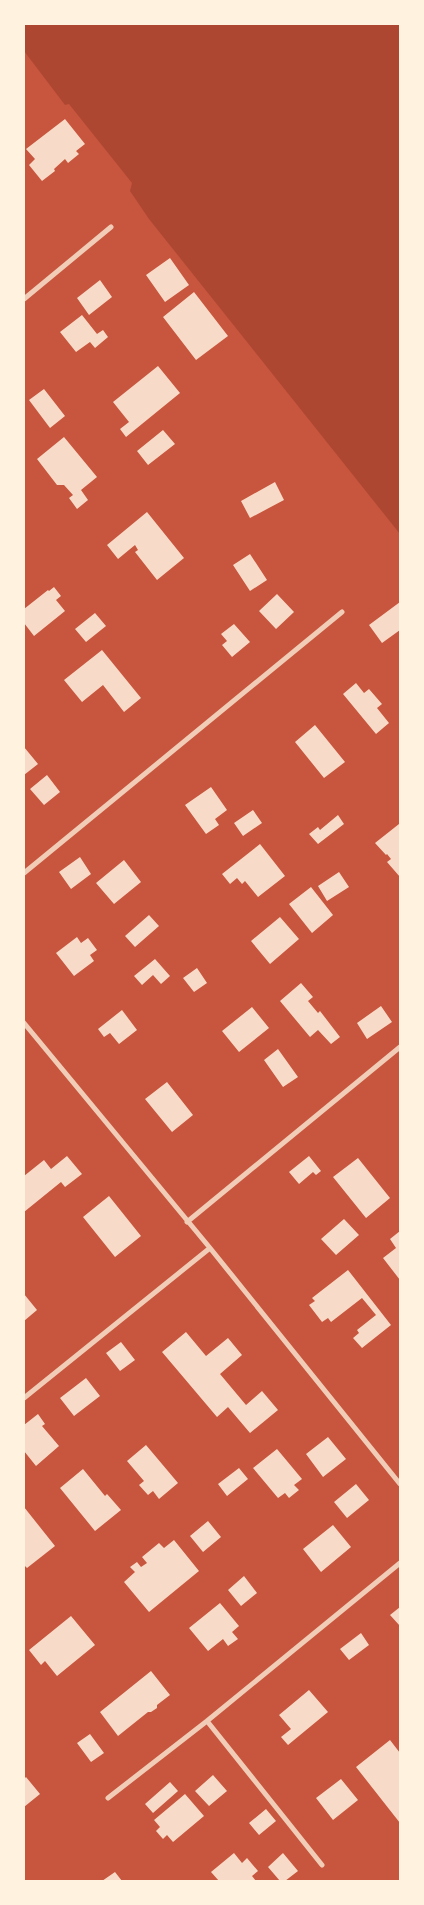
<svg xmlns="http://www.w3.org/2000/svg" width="424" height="1905" font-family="Raleway,sans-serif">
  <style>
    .green { fill: #ae4732 }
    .building { fill: #f7dbc8 }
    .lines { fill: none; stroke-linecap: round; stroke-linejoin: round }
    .minor { stroke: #f1ccb7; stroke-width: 5 }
  </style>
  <rect width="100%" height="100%" fill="#c8553d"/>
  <path class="green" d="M 24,24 L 400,24 L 400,534 L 149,219 L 130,191 L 132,183 L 69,104 L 65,105 L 24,51 Z"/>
  <path class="building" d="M 65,119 L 85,144 L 76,151 L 79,154 L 68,163 L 65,159 L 54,169 L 55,171 L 42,181 L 29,165 L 35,159 L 26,149 Z
    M 170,258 L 189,285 L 165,302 L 146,275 Z
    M 100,280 L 112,297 L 89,315 L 77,298 Z
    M 194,292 L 228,336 L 196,360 L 163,317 Z
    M 82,315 L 97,334 L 103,330 L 108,337 L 95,348 L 90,342 L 76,352 L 60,332 Z
    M 158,366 L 180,393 L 126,437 L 120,429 L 129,422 L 113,402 Z
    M 44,389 L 65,416 L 50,428 L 29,400 Z
    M 163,430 L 175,444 L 148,465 L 137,451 Z
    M 64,437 L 97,477 L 81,490 L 88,500 L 77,509 L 69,498 L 73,495 L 64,485 L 57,485 L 37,459 Z
    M 275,482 L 284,500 L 250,518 L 241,501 Z
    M 147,512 L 184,558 L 157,580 L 135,552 L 138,550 L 135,545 L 118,559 L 107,545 Z
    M 250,554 L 267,580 L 250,591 L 233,565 Z
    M 54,587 L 61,596 L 56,600 L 65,611 L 34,636 L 24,623 L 24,609 L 48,590 L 49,591 Z
    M 277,594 L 294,612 L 276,629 L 259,611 Z
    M 400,602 L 400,630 L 382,643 L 369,625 Z
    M 95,613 L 106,626 L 86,642 L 75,629 Z
    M 234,624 L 250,642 L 232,657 L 222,645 L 227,641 L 221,634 Z
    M 102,650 L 141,698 L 124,712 L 103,685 L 82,702 L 64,680 Z
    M 356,683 L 364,693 L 369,689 L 382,704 L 377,708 L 389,723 L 376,734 L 343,694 Z
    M 315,725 L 345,762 L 324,778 L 295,742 Z
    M 24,747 L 38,764 L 24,775 Z
    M 47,775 L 60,792 L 44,805 L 30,789 Z
    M 211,787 L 227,810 L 215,819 L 219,825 L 206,834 L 185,805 Z
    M 253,810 L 262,823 L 243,836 L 234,823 Z
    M 338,815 L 344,824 L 318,844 L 309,834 L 318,827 L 320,830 Z
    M 399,824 L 400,825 L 400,877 L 387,862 L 391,859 L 387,854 L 386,855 L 375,843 Z
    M 260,844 L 285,876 L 258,897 L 245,881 L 242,884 L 237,878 L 230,884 L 222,874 Z
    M 80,857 L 91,874 L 71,889 L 59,872 Z
    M 124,860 L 141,882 L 114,904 L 96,883 Z
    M 339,872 L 349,887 L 327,901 L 318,886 Z
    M 311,887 L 333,915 L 312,933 L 289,904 Z
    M 149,915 L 159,926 L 135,947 L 125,936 Z
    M 280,917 L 299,939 L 270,964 L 251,941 Z
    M 77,937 L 81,943 L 88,938 L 97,950 L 90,955 L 94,961 L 74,976 L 56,953 Z
    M 155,959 L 170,976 L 161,984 L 153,975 L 142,985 L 134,976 Z
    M 197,968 L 207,983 L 194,992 L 183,978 Z
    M 301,983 L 313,997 L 308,1001 L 318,1013 L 320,1011 L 340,1037 L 331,1044 L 318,1030 L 310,1037 L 280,1001 Z
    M 381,1006 L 392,1022 L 367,1039 L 357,1023 Z
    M 252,1007 L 269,1028 L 239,1052 L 222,1031 Z
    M 122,1010 L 137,1030 L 119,1044 L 110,1033 L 104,1037 L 98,1029 Z
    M 278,1049 L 298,1077 L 283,1087 L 264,1060 Z
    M 167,1082 L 193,1115 L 172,1132 L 145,1099 Z
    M 67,1156 L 82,1174 L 65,1187 L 61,1182 L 24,1212 L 24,1176 L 44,1160 L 51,1169 Z
    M 309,1156 L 321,1171 L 316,1175 L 313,1172 L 299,1184 L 289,1172 Z
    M 358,1158 L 390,1198 L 366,1218 L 333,1177 Z
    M 109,1196 L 141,1236 L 115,1257 L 83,1217 Z
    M 344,1219 L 359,1235 L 336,1255 L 321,1239 Z
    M 400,1231 L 400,1280 L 383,1258 L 396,1248 L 390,1239 Z
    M 348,1270 L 391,1325 L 362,1348 L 353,1338 L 359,1333 L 357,1330 L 376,1315 L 362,1298 L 331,1322 L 328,1318 L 322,1322 L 309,1305 L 315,1301 L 312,1298 Z
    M 24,1294 L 37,1310 L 24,1321 Z
    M 186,1332 L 206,1356 L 228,1338 L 242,1355 L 220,1374 L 246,1405 L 262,1391 L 278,1410 L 250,1433 L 228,1407 L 217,1417 L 162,1352 Z
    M 121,1342 L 135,1360 L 120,1371 L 106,1353 Z
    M 86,1378 L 100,1396 L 74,1416 L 60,1398 Z
    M 38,1414 L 45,1424 L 42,1426 L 59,1446 L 36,1466 L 24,1451 L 24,1425 Z
    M 328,1437 L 346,1459 L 323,1477 L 306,1454 Z
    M 146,1445 L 178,1483 L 159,1499 L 153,1491 L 148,1495 L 139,1485 L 144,1481 L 127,1461 Z
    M 277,1449 L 302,1479 L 294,1485 L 299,1490 L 289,1498 L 285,1493 L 278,1498 L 253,1468 Z
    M 239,1468 L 248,1479 L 227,1496 L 218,1484 Z
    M 83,1469 L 105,1496 L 107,1494 L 121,1510 L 95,1531 L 60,1488 Z
    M 356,1484 L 369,1500 L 347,1518 L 334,1502 Z
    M 24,1507 L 55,1546 L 27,1568 L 24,1565 Z
    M 208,1521 L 221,1537 L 203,1552 L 190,1536 Z
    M 333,1525 L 351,1547 L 321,1572 L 303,1549 Z
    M 174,1540 L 199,1571 L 149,1612 L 124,1582 L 135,1572 L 130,1567 L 137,1562 L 141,1567 L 147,1563 L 142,1557 L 159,1543 L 164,1548 Z
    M 244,1576 L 257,1593 L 241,1606 L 228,1590 Z
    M 220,1603 L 239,1626 L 232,1632 L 238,1639 L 228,1646 L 223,1639 L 208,1651 L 189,1628 Z
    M 400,1607 L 400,1626 L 390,1615 Z
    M 71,1616 L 95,1645 L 57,1676 L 45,1661 L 41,1665 L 29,1650 Z
    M 361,1633 L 369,1645 L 349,1660 L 340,1649 Z
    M 151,1671 L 170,1695 L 157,1705 L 157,1708 L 151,1712 L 148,1712 L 118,1736 L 100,1712 Z
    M 309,1690 L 328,1712 L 288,1745 L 281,1737 L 291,1729 L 279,1715 Z
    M 90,1734 L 104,1753 L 91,1762 L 77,1743 Z
    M 390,1740 L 400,1753 L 400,1823 L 356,1767 Z
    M 213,1775 L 227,1791 L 209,1806 L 195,1791 Z
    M 26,1777 L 40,1794 L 24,1807 L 24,1779 Z
    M 341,1779 L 358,1800 L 333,1820 L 316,1798 Z
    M 170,1782 L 178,1791 L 153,1813 L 145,1804 Z
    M 185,1794 L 204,1816 L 173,1842 L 167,1835 L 163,1839 L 156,1831 L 160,1827 L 154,1820 Z
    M 266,1809 L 276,1821 L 259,1835 L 249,1823 Z
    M 234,1853 L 242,1863 L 247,1858 L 258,1871 L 252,1876 L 256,1881 L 219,1881 L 211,1872 Z
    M 283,1853 L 298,1871 L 285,1881 L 280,1881 L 268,1867 Z
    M 115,1872 L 122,1881 L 102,1881 Z"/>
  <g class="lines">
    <path class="minor" d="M 24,299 L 111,227
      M 24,873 L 342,612
      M 24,1023 L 210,1248 L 400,1484
      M 187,1222 L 400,1047
      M 24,1398 L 210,1248
      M 207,1721 L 322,1865
      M 108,1798 L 207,1721 L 400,1563"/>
  </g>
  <rect width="424" height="1905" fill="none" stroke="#fff3e0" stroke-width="50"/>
</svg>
